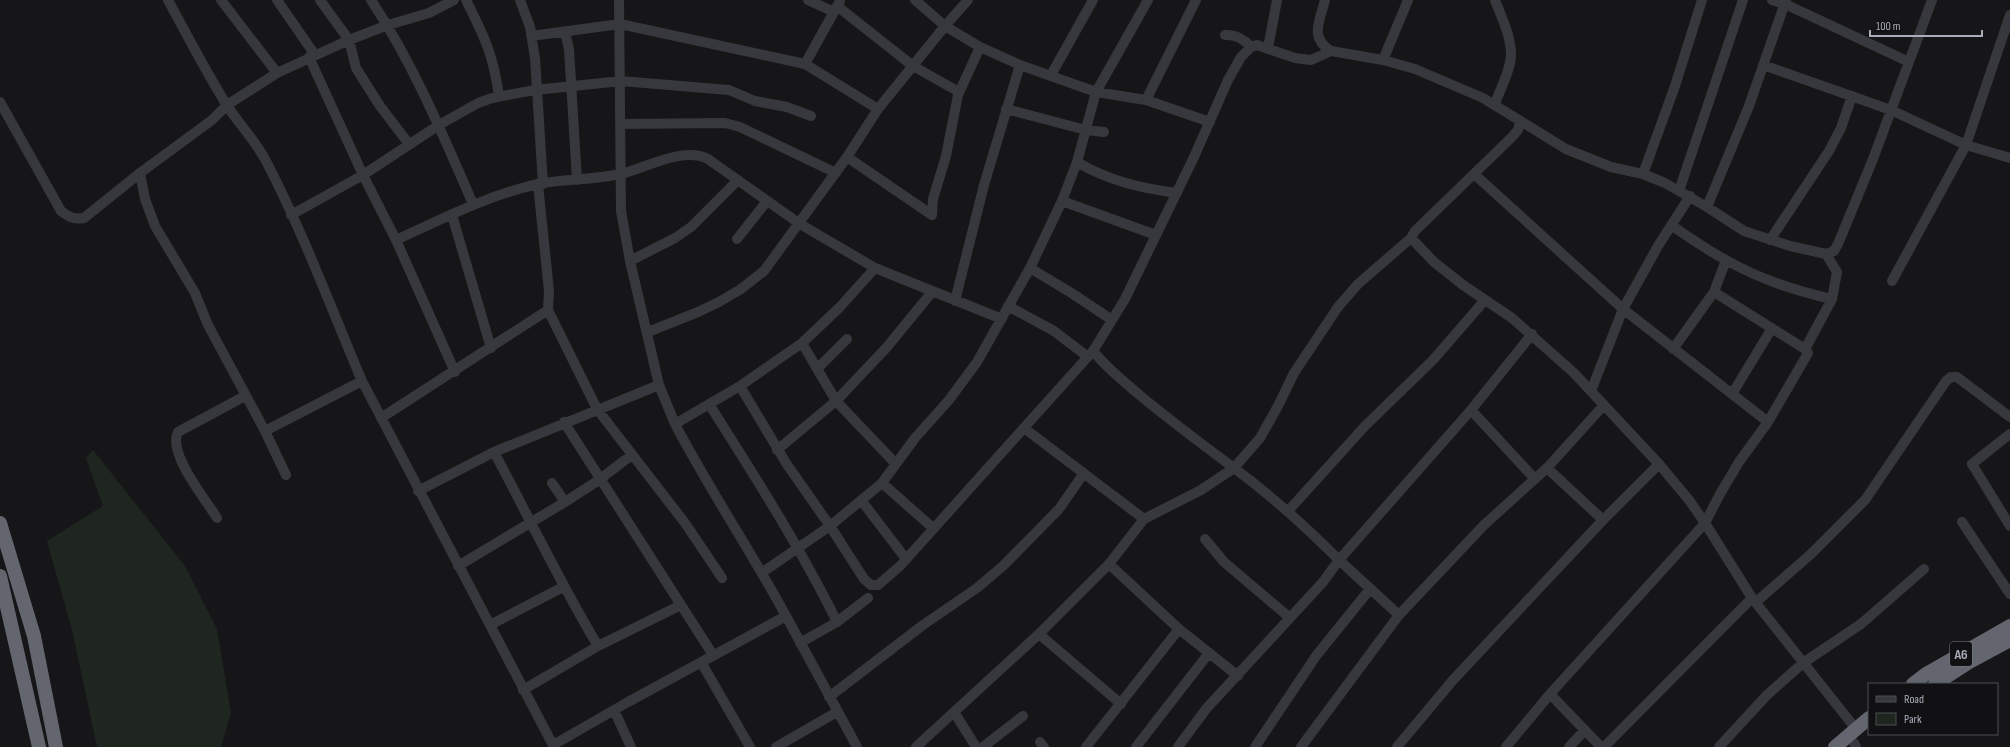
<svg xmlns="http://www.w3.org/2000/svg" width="2010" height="747" font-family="'Sofia Sans Condensed',sans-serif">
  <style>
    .green { fill: #1e261f }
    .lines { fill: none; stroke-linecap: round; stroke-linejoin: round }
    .minor { stroke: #37383d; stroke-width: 10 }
    .highway { stroke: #63666e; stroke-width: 14 }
    .labels { text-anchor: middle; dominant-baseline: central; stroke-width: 3.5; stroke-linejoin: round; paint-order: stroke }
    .shield { fill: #111113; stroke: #7b7e86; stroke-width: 1 }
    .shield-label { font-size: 14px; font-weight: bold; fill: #a8adb8 }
  </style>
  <rect width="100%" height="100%" fill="#161618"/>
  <path class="green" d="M 93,450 L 185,566 L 217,629 L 231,713 L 221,747 L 97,747 L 72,630 L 47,541 L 103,506 L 86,458 Z"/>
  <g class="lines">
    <path class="minor" d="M 168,0 C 187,35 205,70 226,104 C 238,123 255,140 266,161 C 303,232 331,308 362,381
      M 221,0 L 277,73
      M 277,0 L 315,55
      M 320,0 L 349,40 L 356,68 L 380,106 L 409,144
      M 371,0 C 413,63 443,135 473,204
      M 454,0 L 429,13 L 388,25 L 349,40 L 277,73 L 227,105 L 212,120 L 140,173 L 145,199 L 155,226 L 195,293 L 208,325 L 265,431 L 362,381 L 554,747
      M 466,0 C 484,36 494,56 499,97
      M 520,0 L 530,27 L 535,58 L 543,184
      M 619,0 L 621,211 L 630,261 L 659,385 L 675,424
      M 808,0 L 834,12
      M 915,0 L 945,26 L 980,47 L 1020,65 L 1096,92 L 1146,100
      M 1196,0 L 1146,100 L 1210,122
      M 1325,0 C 1320,20 1309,38 1331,51 L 1383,60 L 1415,69 L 1483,98 L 1566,149 L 1611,167 L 1643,174 L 1665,183 L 1707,207 L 1744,231 L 1790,246 L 1826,254 L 1834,251 L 1838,244 L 1873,159 L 1932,0
      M 1772,0 L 1785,4 L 1909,62
      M 837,6 L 913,66 L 959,92
      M 565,32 L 569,49 L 577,180
      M 1225,35 C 1236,34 1244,39 1251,47
      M 531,36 L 620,24 L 805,64 L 878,109
      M 1268,48 L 1277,0
      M 309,57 L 363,175 L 396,240 L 455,372
      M 1383,60 L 1408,0
      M 805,64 L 840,1
      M 1763,65 L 1891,110 L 1966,145 L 2010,158
      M 1051,75 L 1093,0
      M 0,102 L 61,211 C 69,217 74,220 84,218 L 140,173
      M 1495,104 C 1500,89 1511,70 1511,54 C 1511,36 1501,16 1495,0
      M 1006,109 L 1086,130 L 1104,132
      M 620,124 L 725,123 L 740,127 L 836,173
      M 847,157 L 932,215
      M 1077,162 C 1109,181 1140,188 1177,193
      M 1474,174 L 1623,309 L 1658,246 L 1690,196
      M 1643,174 L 1675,86 L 1702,0
      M 538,184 L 549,291 L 548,310 L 597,409 L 685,523 L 722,578
      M 1679,191 L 1743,0
      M 1062,201 L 1156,235
      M 1707,207 L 1749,106 L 1786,0
      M 291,215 L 363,175 L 439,125 L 478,103 L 492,98 L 535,90 L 621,81 L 729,90 L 755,101 L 787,107 L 811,116
      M 452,215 L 491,348
      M 932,215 L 933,199 L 946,156 L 958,95 L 980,47
      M 1671,225 C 1689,237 1707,250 1726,260 C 1759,279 1796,291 1832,299
      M 1411,238 L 1434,262 L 1463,285 L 1512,318 L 1574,373 L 1659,464 L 1689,500 L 1705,523 L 1752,598 L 1856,729
      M 737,239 L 767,201
      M 396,240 C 442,219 488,195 538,184 C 564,179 593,180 620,174 C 644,169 682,146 708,159 L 800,224 L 875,268 L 1002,319
      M 1770,240 L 1829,151 L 1841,128 L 1852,96
      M 630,261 L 675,238 L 691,227 L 738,180
      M 1030,268 L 1073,294 L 1112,320
      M 1892,281 L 1966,145 L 2010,15
      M 955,301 L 984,185 L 1020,65
      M 1008,306 L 1054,331 L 1088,357
      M 648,332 L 698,312 L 719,302 L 741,289 L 764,271 L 847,157 L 878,109 L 945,26 L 968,0
      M 802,343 L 836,401 L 896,464
      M 1673,349 L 1714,292 L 1726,260
      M 1805,349 L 1832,299 L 1837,272 L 1826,254
      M 1093,351 C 1107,368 1125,383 1142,397 C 1172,422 1203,445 1234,468 L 1260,438 L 1278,406 L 1294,373 L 1338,307 L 1358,284 L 1411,238 L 1415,231 L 1512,137 L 1518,130 L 1520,121
      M 817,369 L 847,339
      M 740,386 L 802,343 L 839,308 L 875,268
      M 1591,391 L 1623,309 L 1768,422
      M 1732,394 L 1772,328
      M 709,404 C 754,475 800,547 837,622
      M 1471,410 L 1535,479
      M 381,418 L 548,310
      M 564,422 L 713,655
      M 1024,428 L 1144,519
      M 265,431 L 286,475
      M 2010,434 L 1972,464 L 2010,526
      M 777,450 L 836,401 L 887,347 L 932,292
      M 494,452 L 659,385
      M 1547,468 L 1603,520
      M 552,483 L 565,502
      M 882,483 L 933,528
      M 418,491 L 494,452 C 529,517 560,583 598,646
      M 861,500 L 906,559
      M 1288,511 L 1365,426 L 1433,360 L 1485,300
      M 217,518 C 206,500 167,453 178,432 L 245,396
      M 1962,522 L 2010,594
      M 1205,539 L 1224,562 L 1290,618
      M 1109,564 L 1179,629 L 1238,676
      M 458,566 L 565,502 L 599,480 L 625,460 L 632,456
      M 763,572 L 830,526 L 882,483 L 915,438 L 949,400 L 977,362 L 1030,268 L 1062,201 L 1077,162 L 1096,92 L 1148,0
      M 1756,602 L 1811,554 L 1865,500 L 1946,381 L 1951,377 L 1957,377 L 2010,417
      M 1399,615 L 1339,560 L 1471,410 L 1532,334
      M 786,616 L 857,747
      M 490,625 L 563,587
      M 1039,634 L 1121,704
      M 800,643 L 837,622 L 868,598
      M 701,662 L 750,747
      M 523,690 L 598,646 L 681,605
      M 829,697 L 923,625 L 977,588 L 1004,565 L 1059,509 L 1084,473
      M 614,710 L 631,747
      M 954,712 L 976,747
      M 1040,742 L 1044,747
      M 1854,743 L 1856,747
      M 553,745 L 628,702 L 786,616 C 751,551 709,489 675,424 L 740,386 L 786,463 L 830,526 L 864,579 L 871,585 L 878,585 L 900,566 L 1093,351 L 1125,299 L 1194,157 L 1228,80 L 1241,57 L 1251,47 L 1257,45 L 1295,58 L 1311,60 L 1331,51
      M 776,747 L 837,712
      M 916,747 L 1039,634 L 1109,564 L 1144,519 L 1201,490 L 1234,468 C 1272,496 1306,527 1339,560 L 1323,582 L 1206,709 L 1178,747
      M 983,747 L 1023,716
      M 1086,747 L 1179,629
      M 1136,747 L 1209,653
      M 1255,747 L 1316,656 L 1370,589
      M 1301,747 L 1399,615 L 1484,525 L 1547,468 L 1604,405
      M 1397,747 L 1453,680 L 1603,520 L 1659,464
      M 1506,747 L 1550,694
      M 1569,747 L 1585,730
      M 1601,747 L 1550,694 L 1705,523 L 1720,494 L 1739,462 L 1768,422 L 1808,353 L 1805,349 L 1714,292
      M 1604,747 L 1752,598
      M 1719,747 L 1767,695 L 1803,663 L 1861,624 L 1924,569"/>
    <path class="highway" d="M 0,523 L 34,636 L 56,747
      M 0,576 L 39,747
      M 1913,684 L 1926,674 L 2010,626
      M 1935,684 L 1969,662 L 2010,640
      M 1835,747 L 1869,718"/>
  </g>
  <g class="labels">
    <rect class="shield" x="1950" y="642" width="22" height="24" rx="3"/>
    <g class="shield-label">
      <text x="1961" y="654">A6</text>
    </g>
  </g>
  <rect x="1868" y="683" width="130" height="52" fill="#111113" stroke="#4d4f55"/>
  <rect x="1876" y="696" width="20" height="6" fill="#37383d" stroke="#4d4f55"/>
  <text x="1904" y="703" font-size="12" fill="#a8adb8">Road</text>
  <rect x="1876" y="713" width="20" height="12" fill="#1e261f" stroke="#4d4f55"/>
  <text x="1904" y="723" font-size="12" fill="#a8adb8">Park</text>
  <path d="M1870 30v6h112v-6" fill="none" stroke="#a8adb8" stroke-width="2"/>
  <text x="1876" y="30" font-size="12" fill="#a8adb8" stroke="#111113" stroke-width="3" paint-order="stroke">100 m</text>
</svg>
